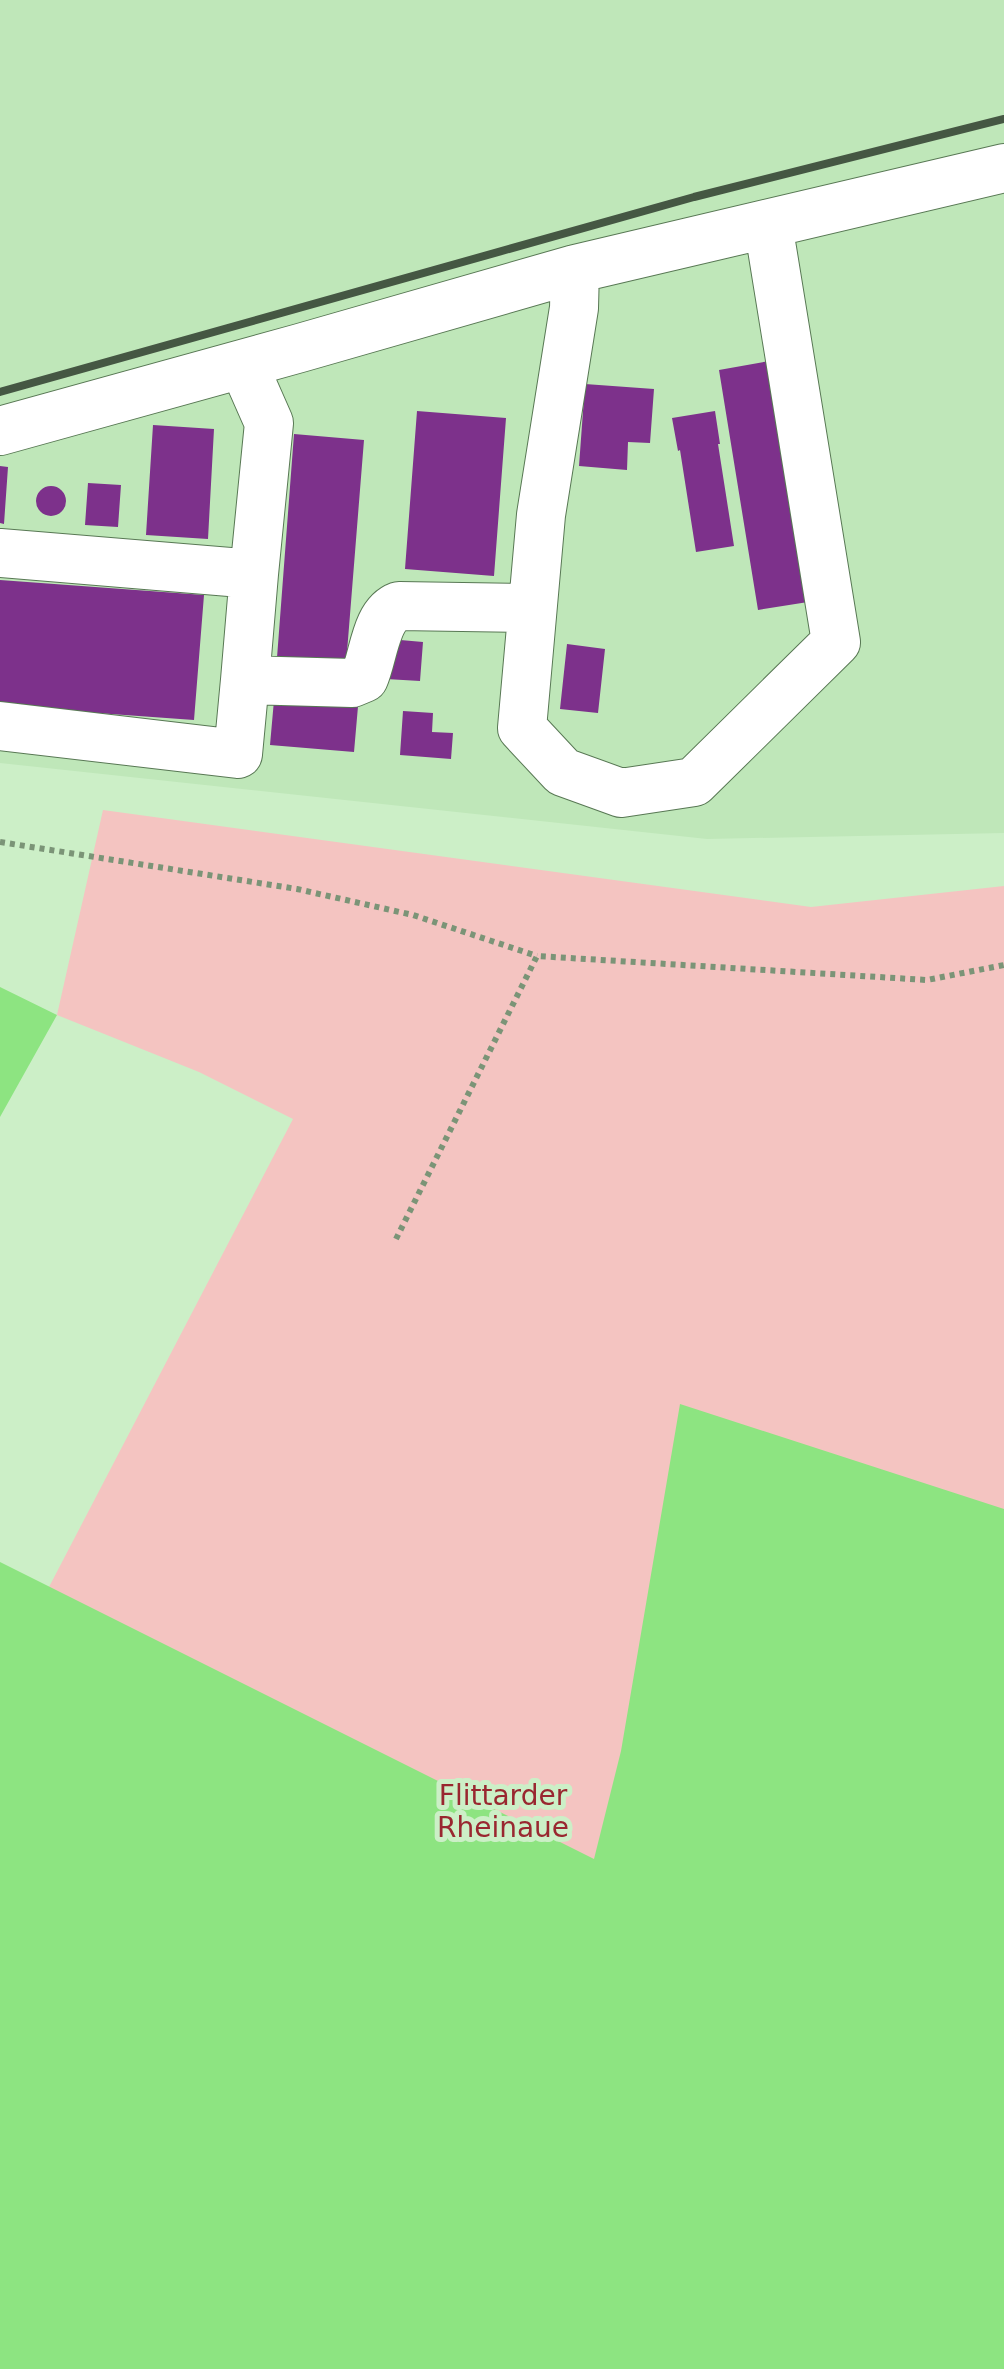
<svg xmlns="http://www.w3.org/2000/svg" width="1004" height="2369" font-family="'DejaVu Sans',sans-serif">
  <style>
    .built { fill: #bfe7b9 }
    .green { fill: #f4c4c1 }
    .water { fill: #8de481 }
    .building { fill: #7d318b }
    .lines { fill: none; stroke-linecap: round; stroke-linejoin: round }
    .minor-casing { stroke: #587854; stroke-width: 50 }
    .path { stroke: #7b9477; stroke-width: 6; stroke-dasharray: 5 5; stroke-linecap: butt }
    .minor { stroke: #fff; stroke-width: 48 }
    .rail { stroke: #455743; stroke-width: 8 }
    .labels { text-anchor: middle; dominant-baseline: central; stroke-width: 10; stroke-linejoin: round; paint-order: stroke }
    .park-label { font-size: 28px; fill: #992730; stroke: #ccefc7 }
  </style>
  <rect width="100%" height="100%" fill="#ccefc7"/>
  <path class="built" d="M 0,0 L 1004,0 L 1004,833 L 707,839 L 0,763 Z"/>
  <path class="green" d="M 103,810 L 811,907 L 1004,886 L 1004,2369 L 0,2369 L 0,1681 L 293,1119 L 199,1072 L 57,1015 Z"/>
  <path class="water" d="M 0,987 L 57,1015 L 0,1117 Z
    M 680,1404 L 1004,1509 L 1004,2369 L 0,2369 L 0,1562 L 594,1859 L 621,1751 Z"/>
  <path class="building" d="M 769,361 L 808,602 L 758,610 L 719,370 Z
    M 585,384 L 654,389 L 650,443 L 628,442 L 627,470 L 579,466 Z
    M 417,411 L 506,418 L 494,576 L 405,569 Z
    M 715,411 L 720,444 L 718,444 L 734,546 L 696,552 L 680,450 L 678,451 L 672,418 Z
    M 153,425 L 214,429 L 208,539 L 146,535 Z
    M 294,434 L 364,440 L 345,677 L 276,671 Z
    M 0,466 L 8,467 L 4,524 L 0,523 Z
    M 88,483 L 121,485 L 118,527 L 85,525 Z
    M36 501a15 15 0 1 1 30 0a15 15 0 1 1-30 0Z
    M 0,580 L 204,595 L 194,720 L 0,706 Z
    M 389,639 L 423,642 L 420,681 L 386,679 Z
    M 567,644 L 605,649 L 598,713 L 560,709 Z
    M 275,689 L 359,695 L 354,752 L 270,745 Z
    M 403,711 L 433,713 L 432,732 L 453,733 L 451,759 L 400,755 Z"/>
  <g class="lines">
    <defs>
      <path id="minor" d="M 575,269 L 574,308 L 541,515 L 522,728 L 563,772 L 621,793 L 694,782 L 836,642 L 768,224
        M 243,364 L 269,423 L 254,574
        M 0,431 L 300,348 L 575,269 L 1004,168
        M 0,553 L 254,574 L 245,680
        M 0,726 L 238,754 L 245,680 L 352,683 L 364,678 C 374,656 375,615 399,606 L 532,608"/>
    </defs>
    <use href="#minor" class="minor-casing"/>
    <path class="path" d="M 0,842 L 297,889 L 413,915 L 537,956
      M 396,1239 L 537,956 L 927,980 L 1004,965"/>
    <use href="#minor" class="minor"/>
    <path class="rail" d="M 0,392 L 694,197 L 1004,119"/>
  </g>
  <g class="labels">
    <g class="park-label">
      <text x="503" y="1795">Flittarder<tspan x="503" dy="32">Rheinaue</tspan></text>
    </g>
  </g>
</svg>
